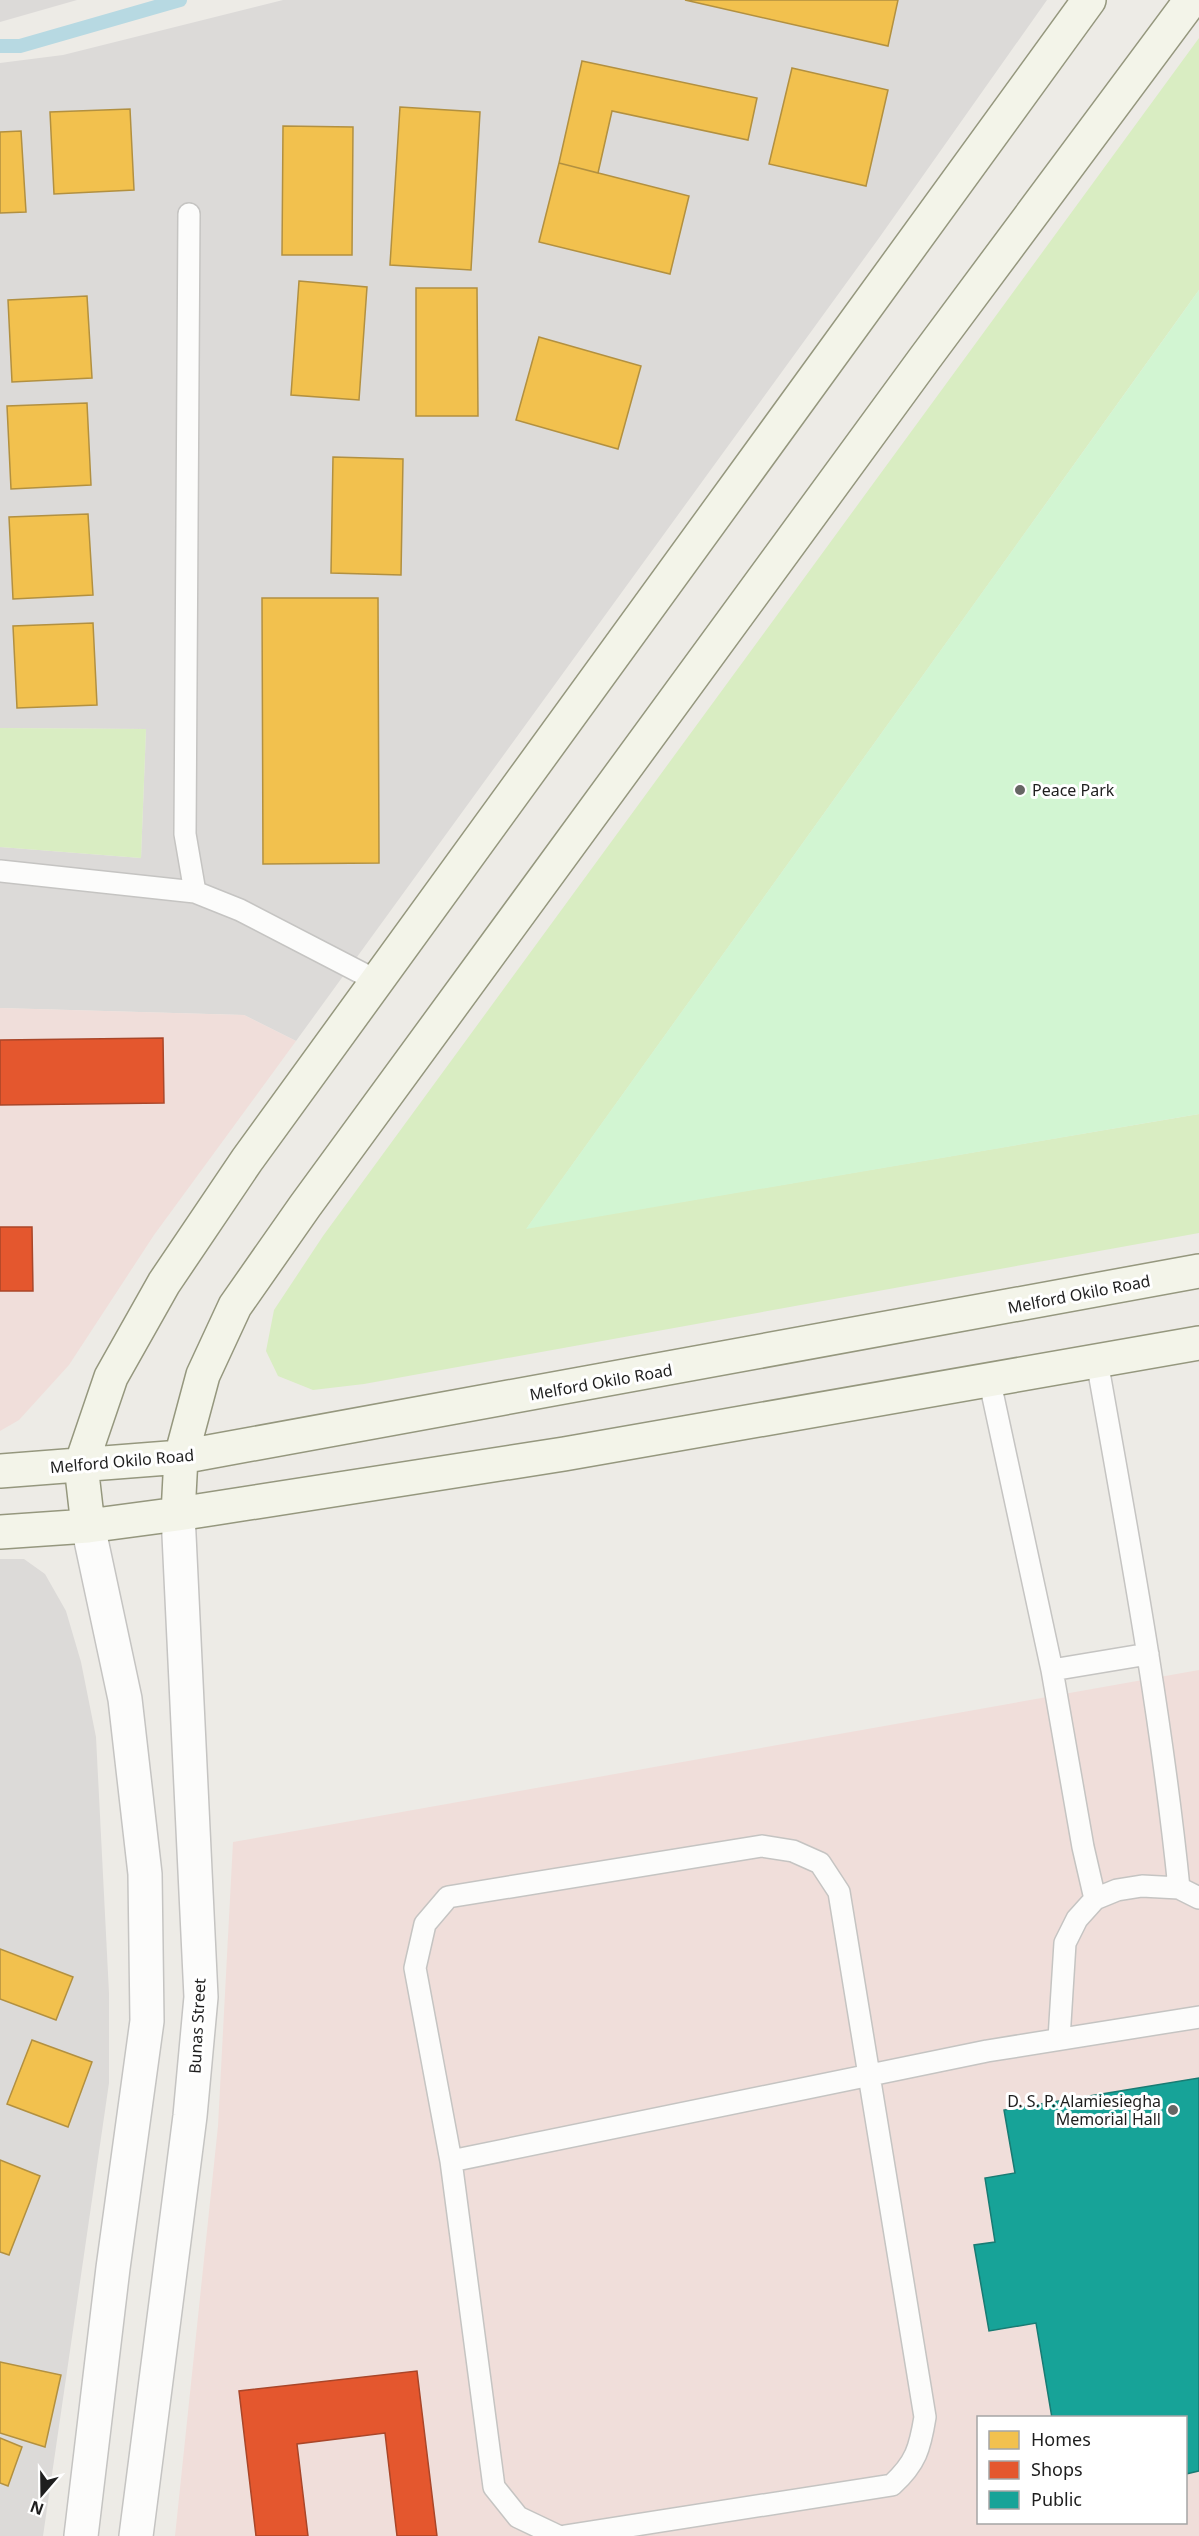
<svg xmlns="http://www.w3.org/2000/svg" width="1199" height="2536" font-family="'Noto Sans',sans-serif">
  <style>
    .residential { fill: #dcdad8 }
    .commercial { fill: #f0deda; fill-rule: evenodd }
    .grass { fill: #d9edc2 }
    .park { fill: #d2f5d2 }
    .homes { fill: #f2c14e; stroke: #b29040; stroke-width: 1.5 }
    .shops { fill: #e4572e; stroke: #a94629; stroke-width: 1.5 }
    .public { fill: #17a398; stroke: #197b73; stroke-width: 1.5 }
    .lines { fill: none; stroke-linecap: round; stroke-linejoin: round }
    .stream { stroke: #b7d9e2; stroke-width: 14 }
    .service-casing { stroke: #c5c4c2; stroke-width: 24 }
    .minor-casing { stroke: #c5c4c2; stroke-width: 36 }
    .secondary-casing { stroke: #95977e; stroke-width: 36 }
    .service { stroke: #fcfcfb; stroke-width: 21 }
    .minor { stroke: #fcfcfb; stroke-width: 33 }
    .secondary { stroke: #f3f4e9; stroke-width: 33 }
    .poi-dot { fill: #666664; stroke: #fff; stroke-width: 2 }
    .labels { text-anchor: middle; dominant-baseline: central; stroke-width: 6; stroke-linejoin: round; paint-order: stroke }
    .poi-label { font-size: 16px; fill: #1e1e1e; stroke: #fff; text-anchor: start }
    .street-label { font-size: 16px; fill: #1e1e1e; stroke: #fff }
  </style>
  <rect width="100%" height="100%" fill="#edebe6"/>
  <path class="residential" d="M 0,0 L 77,0 L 0,22 Z
    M 283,0 L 1047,0 L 879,238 L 296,1041 L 244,1015 L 0,1008 L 0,847 L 141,858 L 146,729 L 0,728 L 0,63 L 63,55 Z
    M 0,1559 L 24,1559 L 45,1574 L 66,1611 L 81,1662 L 96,1737 L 109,1993 L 109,2083 L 43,2536 L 0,2536 Z"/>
  <path class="commercial" d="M 0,1008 L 244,1015 L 296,1041 L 154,1235 L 69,1365 L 19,1420 L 0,1431 Z
    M 1199,1670 L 1199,2536 L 175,2536 L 218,2126 L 233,1842 ZM 978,2418 L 1186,2418 L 1186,2522 L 978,2522 Z"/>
  <path class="grass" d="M 1199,38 L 1199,290 L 527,1228 L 1199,1114 L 1199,1233 L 364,1384 L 313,1390 L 278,1376 L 266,1351 L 274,1310 L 323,1236 Z
    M 0,728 L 146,729 L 141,858 L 0,847 Z"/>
  <path class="park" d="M 1199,290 L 1199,1114 L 526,1229 Z"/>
  <path class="homes" d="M 685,0 L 898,0 L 888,46 Z
    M 582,61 L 757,98 L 748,140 L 612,111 L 598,173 L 559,163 Z
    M 792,68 L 888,90 L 866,186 L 769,164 Z
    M 400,107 L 480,112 L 471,270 L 390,265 Z
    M 130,109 L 134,190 L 54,194 L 50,112 Z
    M 283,126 L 353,127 L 352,255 L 282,255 Z
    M 21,131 L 26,212 L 0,213 L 0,132 Z
    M 559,163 L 689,196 L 670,274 L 539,242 Z
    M 299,281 L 367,287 L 359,400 L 291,395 Z
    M 416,288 L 477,288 L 478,416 L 416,416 Z
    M 87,296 L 92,378 L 12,382 L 8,300 Z
    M 539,337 L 641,366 L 618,449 L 516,420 Z
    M 87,403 L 91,485 L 11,489 L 7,406 Z
    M 333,457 L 403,459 L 401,575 L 331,573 Z
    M 88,514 L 93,595 L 13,599 L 9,517 Z
    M 262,598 L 378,598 L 379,863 L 263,864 Z
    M 93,623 L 97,705 L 17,708 L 13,626 Z
    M 0,1949 L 73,1977 L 56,2020 L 0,1999 Z
    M 32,2040 L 92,2062 L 68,2127 L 7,2104 Z
    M 0,2160 L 40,2176 L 9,2255 L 0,2252 Z
    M 0,2362 L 61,2375 L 45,2447 L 0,2433 Z
    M 0,2438 L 22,2447 L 8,2486 L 0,2483 Z"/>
  <path class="shops" d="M 163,1038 L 164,1103 L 0,1105 L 0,1040 Z
    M 0,1227 L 32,1227 L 33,1291 L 0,1291 Z
    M 417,2371 L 437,2536 L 397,2536 L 385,2433 L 297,2444 L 308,2536 L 256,2536 L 239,2391 Z"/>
  <path class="public" d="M 1199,2078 L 1199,2471 L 1186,2474 L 1186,2418 L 1052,2418 L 1036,2323 L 989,2331 L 974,2245 L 995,2242 L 985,2178 L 1015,2173 L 1004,2110 Z"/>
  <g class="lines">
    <path class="stream" d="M 0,46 L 20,46 L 180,0"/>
    <defs>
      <path id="service" d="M 189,214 L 185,834 L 195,892 L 240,910 L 377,981
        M 0,871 L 195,892
        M 1097,1361 C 1128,1536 1161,1711 1179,1888
        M 989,1378 L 1052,1670 L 1083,1847 L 1095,1899
        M 1052,1670 L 1148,1654
        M 1059,2039 L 1065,1943 L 1077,1919 L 1095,1899 L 1117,1890 L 1142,1886 L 1179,1888 L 1199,1898
        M 451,2161 L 987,2051 L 1199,2017
        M 558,2536 L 518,2517 L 494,2487 L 451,2161 L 415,1968 L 425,1924 L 448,1897 L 762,1846 L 793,1851 L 820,1863 L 839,1892 L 925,2417 C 920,2448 916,2463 892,2485 L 565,2536"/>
      <path id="minor" d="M 81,2536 L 113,2268 L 147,2021 L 145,1874 L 125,1699 L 88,1526
        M 136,2536 L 190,2116 L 201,1997 L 178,1514"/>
      <path id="secondary" d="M 0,1471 L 181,1457 L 1199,1271
        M 178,1514 L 181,1457 L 203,1375 L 235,1306 L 305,1206 L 925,358 L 1191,0
        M 88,1526 L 81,1465 L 111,1377 L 164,1283 L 247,1160 L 1089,0
        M 0,1532 L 88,1526 L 178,1514 L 564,1454 L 1199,1343"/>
    </defs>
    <use href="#service" class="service-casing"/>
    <use href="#minor" class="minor-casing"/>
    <use href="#secondary" class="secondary-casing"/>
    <use href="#service" class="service"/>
    <use href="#minor" class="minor"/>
    <use href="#secondary" class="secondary"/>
  </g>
  <g class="poi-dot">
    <circle cx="1020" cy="790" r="6"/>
    <circle cx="1173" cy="2110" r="6"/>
  </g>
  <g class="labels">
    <g class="poi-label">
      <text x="1032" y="790">Peace Park</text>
      <text x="1161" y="2101" text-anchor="end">D. S. P. Alamiesiegha<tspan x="1161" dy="18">Memorial Hall</tspan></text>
    </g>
    <g class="street-label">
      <text transform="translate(1079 1294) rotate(-11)">Melford Okilo Road</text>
      <text transform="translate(601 1382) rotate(-10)">Melford Okilo Road</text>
      <text transform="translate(122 1461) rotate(-5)">Melford Okilo Road</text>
      <text transform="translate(197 2026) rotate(-87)">Bunas Street</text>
    </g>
  </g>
  <rect x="977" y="2416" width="210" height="108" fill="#ffffff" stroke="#a5a5a5" stroke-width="1.5"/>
  <rect x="989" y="2431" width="30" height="18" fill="#f2c14e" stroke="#a5a5a5" stroke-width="1.5"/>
  <text x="1031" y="2446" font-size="18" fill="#1e1e1e">Homes</text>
  <rect x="989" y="2461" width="30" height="18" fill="#e4572e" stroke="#a5a5a5" stroke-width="1.5"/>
  <text x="1031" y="2476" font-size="18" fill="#1e1e1e">Shops</text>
  <rect x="989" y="2491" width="30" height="18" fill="#17a398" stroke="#a5a5a5" stroke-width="1.5"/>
  <text x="1031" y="2506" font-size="18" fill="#1e1e1e">Public</text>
  <g transform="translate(42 2494) rotate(200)" stroke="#ffffff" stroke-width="4.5" paint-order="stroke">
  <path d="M0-4.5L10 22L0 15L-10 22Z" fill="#1e1e1e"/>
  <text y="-9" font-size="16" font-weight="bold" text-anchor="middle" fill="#1e1e1e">N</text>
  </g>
</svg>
